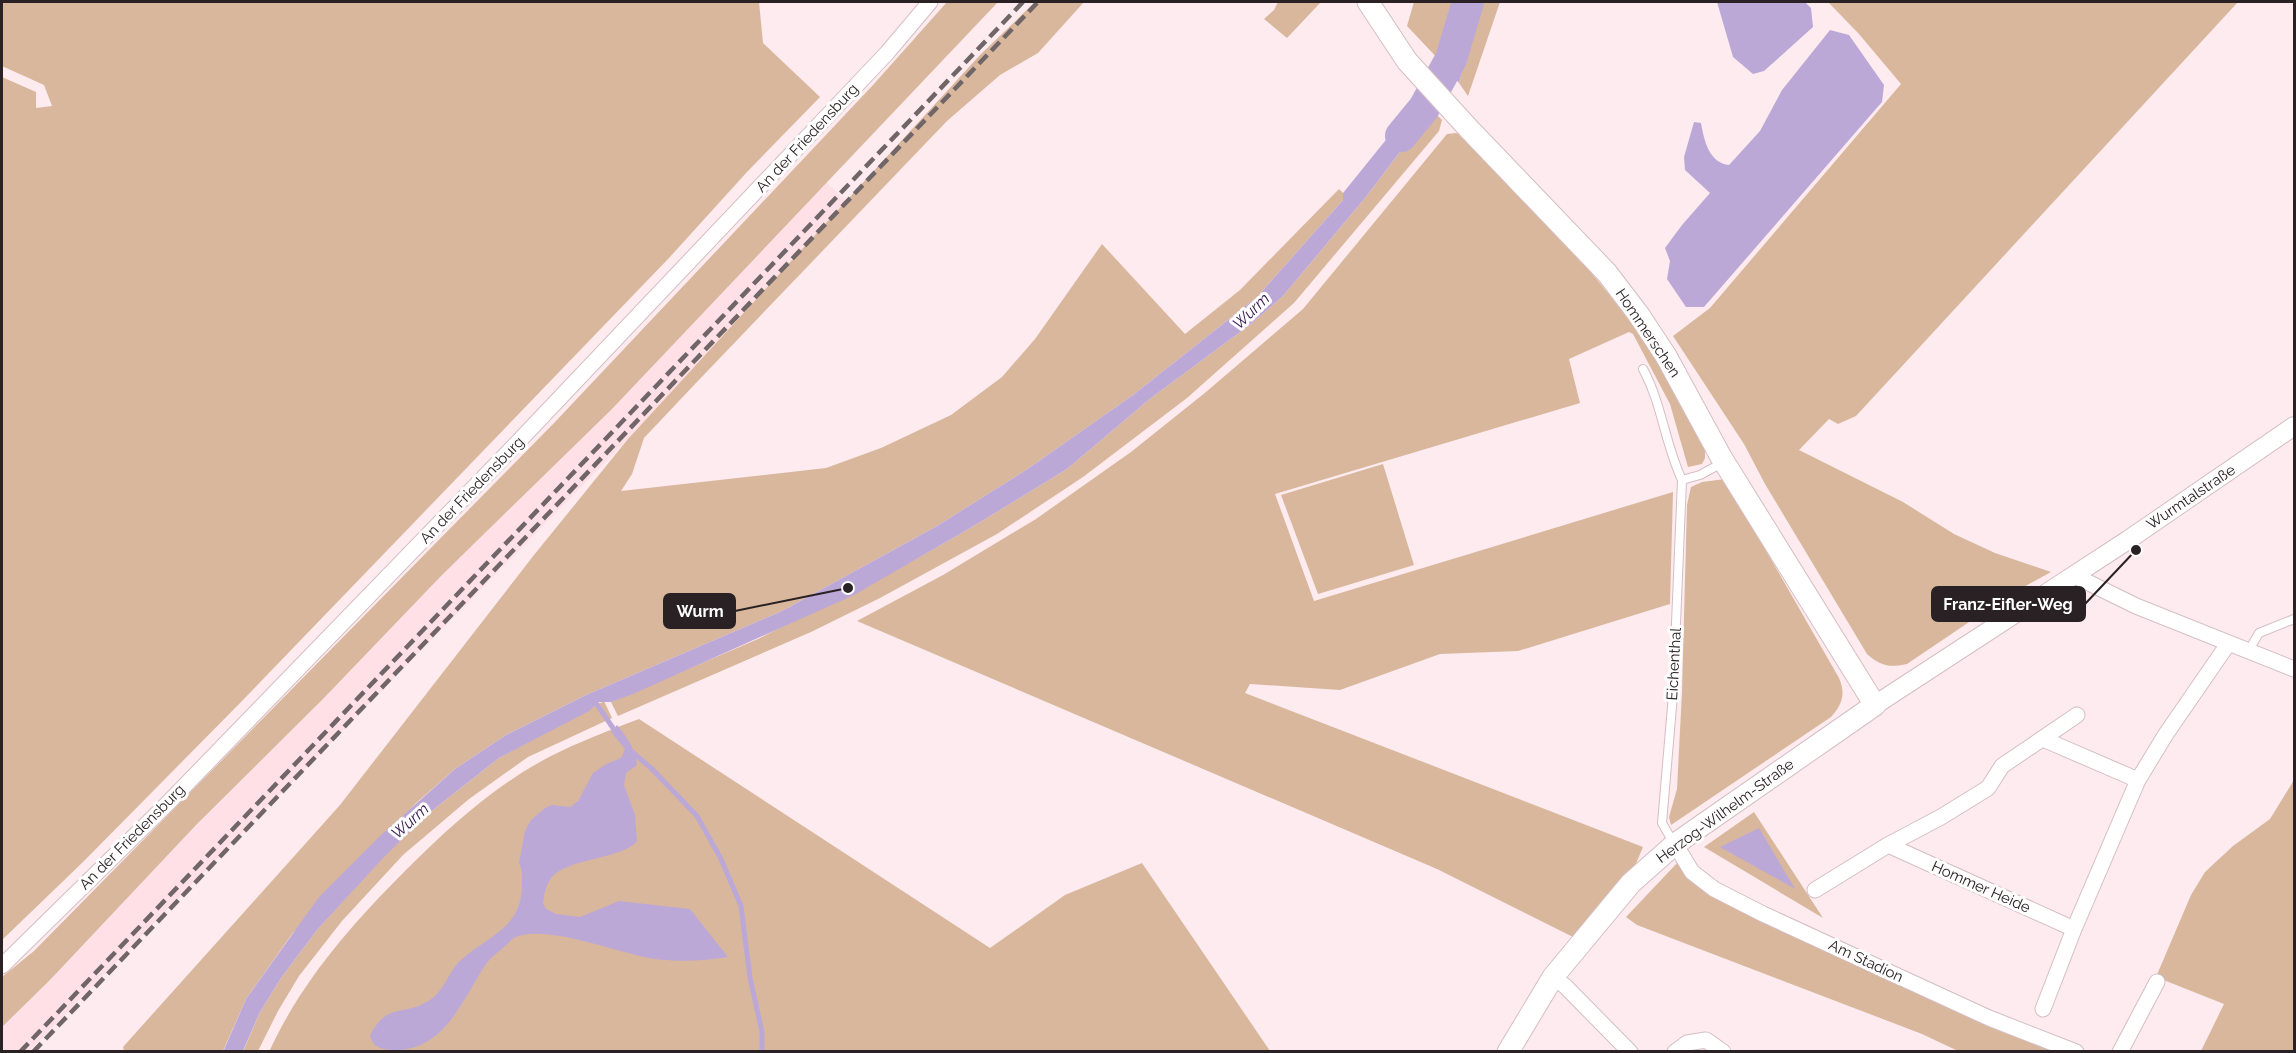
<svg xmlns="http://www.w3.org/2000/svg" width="2296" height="1053" font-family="Raleway,sans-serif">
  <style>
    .built { fill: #ffe0e7 }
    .green { fill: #d9b79c }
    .water { fill: #bca8d7 }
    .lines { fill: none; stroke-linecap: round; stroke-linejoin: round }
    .stream { stroke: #bca8d7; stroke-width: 5 }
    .river { stroke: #bca8d7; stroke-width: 32 }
    .service-casing { stroke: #d4bec3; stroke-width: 10 }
    .minor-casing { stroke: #d4bec3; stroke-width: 17 }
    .tertiary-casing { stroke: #d4bec3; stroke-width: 20 }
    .secondary-casing { stroke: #d4bec3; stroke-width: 23 }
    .service { stroke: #fff; stroke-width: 8 }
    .minor { stroke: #fff; stroke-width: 15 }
    .tertiary { stroke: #fff; stroke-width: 18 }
    .secondary { stroke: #fff; stroke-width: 21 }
    .rail { stroke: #706567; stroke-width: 4.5; stroke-dasharray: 12 6; stroke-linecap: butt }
    .labels { text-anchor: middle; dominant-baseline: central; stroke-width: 6; stroke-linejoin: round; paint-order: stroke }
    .street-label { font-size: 15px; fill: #292123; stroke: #fdfdfd }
    .water-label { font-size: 16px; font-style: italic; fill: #341850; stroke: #fdfdfd }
    .leader { fill: none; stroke: #292123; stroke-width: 2 }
    .callout-dot { fill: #292123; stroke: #fdfdfd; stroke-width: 2 }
    .callout { fill: #292123; stroke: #292123; stroke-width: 2 }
    .callout-label { font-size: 16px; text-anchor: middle; font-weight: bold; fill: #fff }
  </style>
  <rect width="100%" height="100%" fill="#fdebef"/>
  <path class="built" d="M 826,182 L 846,201 L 628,439 L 29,1051 L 2,1052 L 2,1027 L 50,980 L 197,824 L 322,700 L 442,575 L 612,409 Z"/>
  <path class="green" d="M 2,2 L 759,2 L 763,43 L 820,97 L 747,172 L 669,258 L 242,701 L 83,862 L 2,940 L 2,77 L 36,92 L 36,108 L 52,106 L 44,85 L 2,66 Z
    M 947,2 L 998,2 L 612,409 L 442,575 L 322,700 L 197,824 L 50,980 L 2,1027 L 2,977 L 34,951 L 555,422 L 873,85 Z
    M 1035,2 L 1084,2 L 1038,53 L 1000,75 L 947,121 L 695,384 L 644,438 L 632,474 L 621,491 L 826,468 L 881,448 L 951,415 L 1002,377 L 1035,339 L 1102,244 L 1185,334 L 1240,290 L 1339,189 L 1343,193 L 1343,200 L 1257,297 L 1133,395 L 1026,470 L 937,526 L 782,611 L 586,695 L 506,735 L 455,769 L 415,804 L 292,934 L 246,999 L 223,1051 L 124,1051 L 123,1047 L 340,805 L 534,555 L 628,439 L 980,55 Z
    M 1278,2 L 1321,2 L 1287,38 L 1264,19 L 1274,10 Z
    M 1414,2 L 1459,2 L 1442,63 L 1407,26 Z
    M 1484,2 L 1500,2 L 1468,96 L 1459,83 L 1471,37 Z
    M 1828,2 L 2238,2 L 1856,416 L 1838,424 L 1829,419 L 1799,450 L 1903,502 L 1954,534 L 1995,553 L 2051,572 L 2009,595 L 1907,664 C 1889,668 1881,666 1867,654 L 1765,484 L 1744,444 L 1673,336 L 1710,308 L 1901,84 L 1859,34 Z
    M 1432,110 L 1442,120 L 1439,131 L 1294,303 L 1187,398 L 1083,477 L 997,534 L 880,598 L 811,632 L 618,716 L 611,702 L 758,639 L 918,558 L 972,527 L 1067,469 L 1151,398 L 1251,324 L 1283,296 L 1365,198 Z
    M 1456,133 L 1463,134 C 1526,199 1588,263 1641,336 C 1665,369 1684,411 1705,447 L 1705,458 L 1702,464 L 1688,467 L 1670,404 L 1633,334 L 1629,332 L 1569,359 L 1580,403 L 1275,494 L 1314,601 L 1673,492 L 1670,604 L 1518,651 L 1440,654 L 1340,690 L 1250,684 L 1245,693 L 1643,847 L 1635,866 L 1599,904 L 1575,938 L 1437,869 L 857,621 L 943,575 L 1036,519 L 1131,452 L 1206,392 L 1303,309 L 1447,134 Z
    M 1383,464 L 1414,565 L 1318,594 L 1281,495 Z
    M 1725,479 L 1839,678 C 1846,694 1842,705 1831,717 L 1671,825 L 1669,817 L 1677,789 L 1682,692 L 1687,505 L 1691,487 L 1702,482 Z
    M 604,701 L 612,718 L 528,757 L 469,799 L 403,855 L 342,921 L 299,976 L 278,1011 L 258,1051 L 243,1052 L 259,1014 L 281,978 L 317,930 L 384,856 L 429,813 L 499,758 Z
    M 639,719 L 990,948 L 1065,895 L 1142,863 L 1270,1051 L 269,1052 C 301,982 351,925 405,871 C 449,827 495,785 551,756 C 579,742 609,730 639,719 Z
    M 2294,780 L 2294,1051 L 2201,1051 L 2224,1004 L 2156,977 L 2191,895 L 2205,872 L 2233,846 L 2270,819 Z
    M 1754,812 L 1823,918 L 1704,847 Z
    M 1680,860 L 1689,875 L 2054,1051 L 1958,1051 L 1922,1034 L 1637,925 L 1626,917 Z"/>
  <path class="water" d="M 1459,2 L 1484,2 L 1471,37 L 1459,83 L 1442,63 Z
    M 1717,2 L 1805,2 L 1811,8 L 1813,27 L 1764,71 L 1753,74 L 1733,57 Z
    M 1830,30 L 1849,35 L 1884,85 L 1882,102 L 1704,307 L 1686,307 L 1667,279 L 1670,261 L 1665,248 L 1682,225 L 1710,193 L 1685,170 L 1684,157 L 1694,122 L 1701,123 C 1704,140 1709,163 1729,165 L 1760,131 L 1782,90 Z
    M 1423,94 L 1432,110 L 1365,198 L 1283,296 L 1251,324 L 1151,398 L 1067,469 L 972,527 L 854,595 L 633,694 L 611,702 L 599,702 L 589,711 L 499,758 L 429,813 L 384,857 L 317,930 L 281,978 L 259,1014 L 243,1051 L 223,1052 L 246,999 L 319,897 L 381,835 L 455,769 L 506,735 L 586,695 L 782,611 L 937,526 L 1026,470 L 1133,395 L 1257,297 L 1343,200 L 1343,193 Z
    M 617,725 C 627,737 636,750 637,765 L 626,773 L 624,785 L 635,815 L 637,841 C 631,848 622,851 613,854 C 597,859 563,864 552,877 C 546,884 544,894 543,903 L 546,909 L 556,914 L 580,917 L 619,901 L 690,909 L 728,957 C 706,961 678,962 655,959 C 620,954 548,924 516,937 C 511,939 507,945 503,948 C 497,953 490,958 486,964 C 462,1000 444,1053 391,1050 C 380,1049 373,1047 370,1036 C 386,1002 403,1017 430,1000 C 445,990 448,972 461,960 C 488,936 522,928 522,885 C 522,877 523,871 519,863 L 525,831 L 531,820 L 545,808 L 552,805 L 570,807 L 578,801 L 593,773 L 606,764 L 621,758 L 625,749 L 611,732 Z
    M 1759,828 L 1795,889 L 1720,847 Z"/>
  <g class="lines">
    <path class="stream" d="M 594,700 L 617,734
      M 630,750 L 652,769 L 697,816 L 721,859 L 741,906 L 750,978 L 762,1032 L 762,1052"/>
    <path class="river" d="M 1401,136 L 1424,108 L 1451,59 L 1468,2"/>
    <defs>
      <path id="service" d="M 1643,369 C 1662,404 1665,444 1682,480 L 1673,695 L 1662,823 L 1673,842
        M 1682,480 L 1700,475 L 1722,463
        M 2249,650 L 2259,633 L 2294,619"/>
      <path id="minor" d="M 2073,575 L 2136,606 L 2294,669
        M 2043,739 L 2138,780
        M 1675,844 L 1692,872 L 1714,889 L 1763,914 L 1989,1018 L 2076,1052
        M 1888,845 L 2074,929
        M 1815,890 L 1888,845 L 1941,817 L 1988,788 L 2002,766 L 2077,715
        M 2,966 L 168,803 L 518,442 L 887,53 L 930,2
        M 1553,977 L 1565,986 L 1630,1052
        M 2043,1009 L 2074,929 L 2138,780 L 2166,734 L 2228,644
        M 1675,1052 L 1687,1043 L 1706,1040 L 1723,1052
        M 2120,1052 L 2157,982"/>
      <path id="tertiary" d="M 1875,705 L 2128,540 L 2294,426"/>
      <path id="secondary" d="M 1368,2 L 1407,61 L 1469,129 L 1607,273 L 1639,315 L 1666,356 L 1721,457 L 1875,705 L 1675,844 L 1631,883 L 1553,977 L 1508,1052"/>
    </defs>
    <use href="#service" class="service-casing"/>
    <use href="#minor" class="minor-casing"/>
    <use href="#tertiary" class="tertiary-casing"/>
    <use href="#secondary" class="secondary-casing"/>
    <use href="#service" class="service"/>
    <use href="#minor" class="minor"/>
    <use href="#tertiary" class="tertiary"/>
    <use href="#secondary" class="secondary"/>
    <path class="rail" d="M 20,1052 L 1023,2
      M 33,1052 L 1038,2"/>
  </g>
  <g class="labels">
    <g class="street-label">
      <text transform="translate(807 138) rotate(-47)">An der Friedensburg</text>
      <text transform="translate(1648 333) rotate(56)">Hommerschen</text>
      <text transform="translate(472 490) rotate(-46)">An der Friedensburg</text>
      <text transform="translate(2191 497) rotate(-34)">Wurmtalstraße</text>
      <text transform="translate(1674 664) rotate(-87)">Eichenthal</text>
      <text transform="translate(1725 811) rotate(-36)">Herzog-Wilhelm-Straße</text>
      <text transform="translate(132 837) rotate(-45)">An der Friedensburg</text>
      <text transform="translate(1981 887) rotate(24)">Hommer Heide</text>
      <text transform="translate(1866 961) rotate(25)">Am Stadion</text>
    </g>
    <g class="water-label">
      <text transform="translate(1251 311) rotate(-44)">Wurm</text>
      <text transform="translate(410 821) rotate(-42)">Wurm</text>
    </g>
  </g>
  <path class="leader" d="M2136 550L2085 604M848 588L735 611"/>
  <g class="callout-dot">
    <circle cx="2136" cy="550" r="6"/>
    <circle cx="848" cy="588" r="6"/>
  </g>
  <g class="callout">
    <rect x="1932" y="587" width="153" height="34" rx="6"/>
    <rect x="664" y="594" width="71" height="34" rx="6"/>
  </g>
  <g class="callout-label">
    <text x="2008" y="610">Franz-Eifler-Weg</text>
    <text x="700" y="617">Wurm</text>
  </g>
  <rect width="2296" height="1053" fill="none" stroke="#292123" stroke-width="6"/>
</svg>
